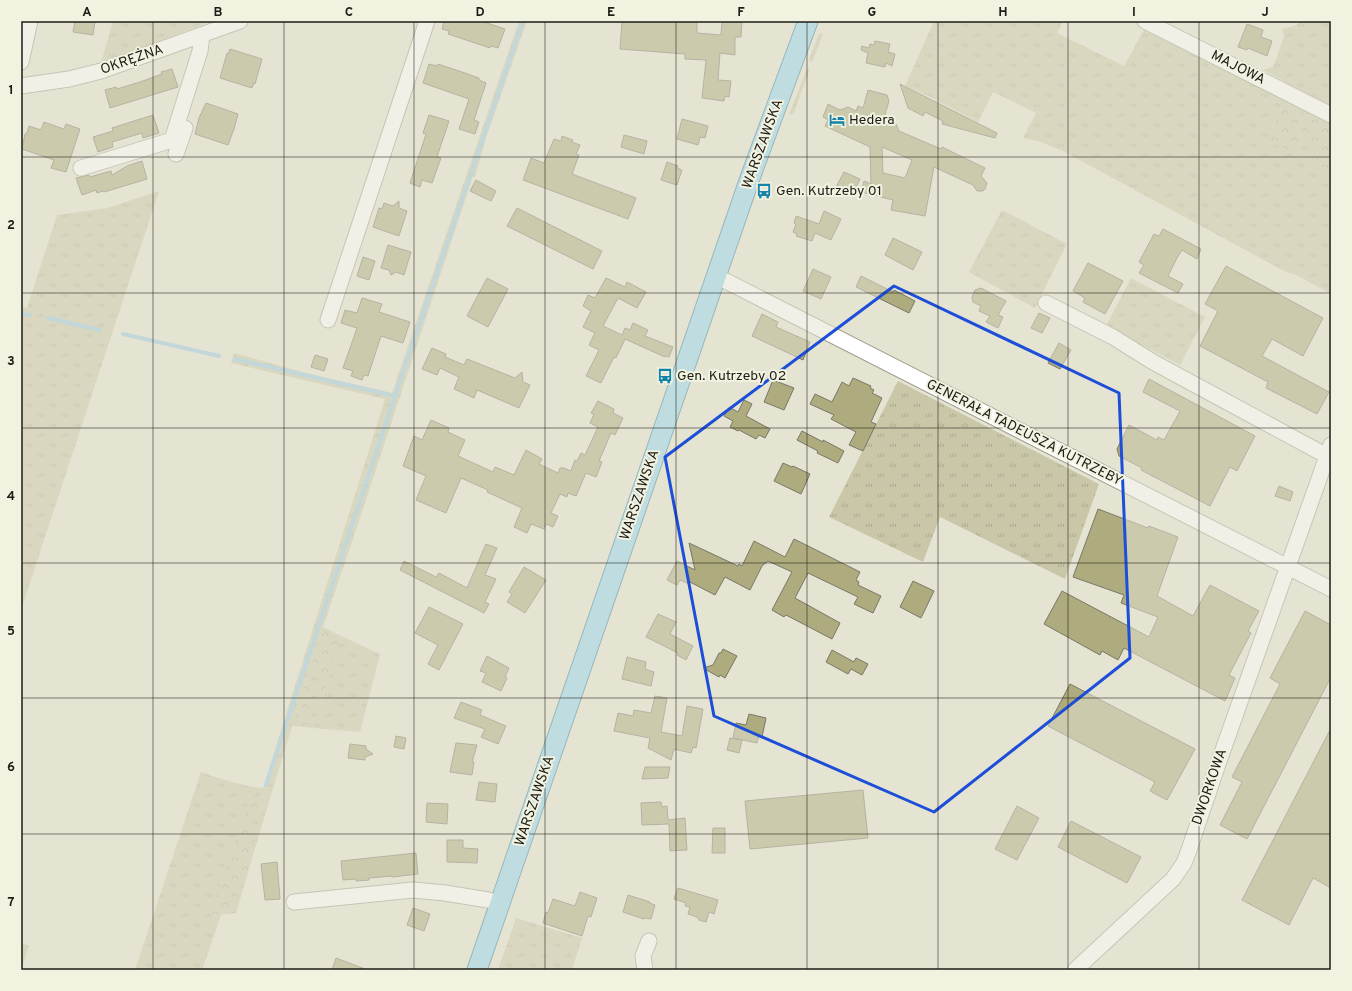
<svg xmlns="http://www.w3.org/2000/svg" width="1352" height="991" font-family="Overpass,sans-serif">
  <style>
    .grass { fill: url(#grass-tufts) }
    .forest { fill: url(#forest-crowns) }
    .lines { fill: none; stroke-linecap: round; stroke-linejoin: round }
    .stream { stroke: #96c7df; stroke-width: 4 }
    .building { fill: #aeab7e; stroke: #787868; fill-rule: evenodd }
    .minor-casing { stroke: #a1a090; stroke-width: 17 }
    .major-casing { stroke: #38819d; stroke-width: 21 }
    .minor { stroke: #fff; stroke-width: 15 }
    .major { stroke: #91d4f0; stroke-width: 19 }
    .marked { fill: none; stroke: #1d4ed8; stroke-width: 3; stroke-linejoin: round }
    .grid { fill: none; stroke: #1d1c16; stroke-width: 1; stroke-opacity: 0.55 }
    .labels { text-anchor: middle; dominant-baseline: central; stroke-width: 4; stroke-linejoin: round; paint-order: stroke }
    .street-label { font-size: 14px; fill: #1d1c16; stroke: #f2f2e0 }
    .poi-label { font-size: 14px; fill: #1d1c16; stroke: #f2f2e0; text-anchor: start }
    .neatline { fill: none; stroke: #1d1c16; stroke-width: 1.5 }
    .grid-label { font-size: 13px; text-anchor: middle; font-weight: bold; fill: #1d1c16 }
  </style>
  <defs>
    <pattern id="grass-tufts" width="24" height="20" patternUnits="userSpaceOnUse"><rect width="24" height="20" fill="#c9c7a7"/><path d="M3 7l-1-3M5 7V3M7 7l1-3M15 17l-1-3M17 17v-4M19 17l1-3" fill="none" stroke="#acaa8f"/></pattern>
    <pattern id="forest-crowns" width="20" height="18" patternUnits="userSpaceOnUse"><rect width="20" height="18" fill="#c9c7a7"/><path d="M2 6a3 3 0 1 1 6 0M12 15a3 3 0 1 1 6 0" fill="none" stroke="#acaa8f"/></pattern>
  </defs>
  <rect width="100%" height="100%" fill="#e5e4d3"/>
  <path class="grass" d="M 113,21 L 212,21 L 101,63 Z
    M 519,21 L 527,21 L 486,138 L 475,177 L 473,176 L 351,545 L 323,627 L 270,798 L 260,796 L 210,916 L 221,915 L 202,970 L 135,970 L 201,772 C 221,779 241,786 263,788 L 385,399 L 231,363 L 234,353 L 306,373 L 392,393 Z
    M 934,21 L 1063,21 L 1057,33 L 1124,66 L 1145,28 L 1287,99 L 1266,140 L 1331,172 L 1331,294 L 1296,275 L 1284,271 L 1063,151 L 1038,141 L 1023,138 L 1036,113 L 993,92 L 978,122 L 928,96 L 905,86 Z
    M 1302,21 L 1331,21 L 1331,106 L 1292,88 L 1282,80 L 1263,70 L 1273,67 L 1284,37 L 1282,29 L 1294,26 Z
    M 819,33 L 823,34 L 812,63 L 809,60 L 810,57 Z
    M 807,69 L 810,69 L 793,115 L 789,114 Z
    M 159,191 L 21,610 L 21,307 L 27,308 L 57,215 L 107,208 Z
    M 1002,210 L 1067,244 L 1035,308 L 969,272 Z
    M 1131,278 L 1205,317 L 1180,365 L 1106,326 Z
    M 898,381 L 1099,484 L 1065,579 L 940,517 L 923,562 L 829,517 Z
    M 341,636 L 380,654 L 360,732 L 313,728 Z
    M 516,918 L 582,938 L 572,970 L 498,970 Z
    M 21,943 L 29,946 L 21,970 Z"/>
  <path class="forest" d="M 1287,99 L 1331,122 L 1331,172 L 1266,140 Z
    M 323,627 L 341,636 L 313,728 L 292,726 Z
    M 251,796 L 270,798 L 236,913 L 209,916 Z"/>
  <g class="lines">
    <path class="stream" d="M 21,313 L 30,315
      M 48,318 L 100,330
      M 123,334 L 219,356
      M 235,359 L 395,396
      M 266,785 L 395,396 L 523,21"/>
  </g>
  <path class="building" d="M 75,21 L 95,21 L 93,35 L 73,32 Z
    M 444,21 L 481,21 L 505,29 L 498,48 L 491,46 L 490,48 L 448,34 L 449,31 L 442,29 Z
    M 622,21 L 697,21 L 697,33 L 721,35 L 722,21 L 742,21 L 741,37 L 735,37 L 735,55 L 720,53 L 718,80 L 731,81 L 729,97 L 725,96 L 724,101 L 702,98 L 706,60 L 685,59 L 685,54 L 620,49 Z
    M 1247,24 L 1263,30 L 1261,37 L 1272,41 L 1267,56 L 1248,48 L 1247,50 L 1238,47 Z
    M 875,41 L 890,44 L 888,52 L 895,54 L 892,66 L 886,63 L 885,67 L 866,63 L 868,53 L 861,50 L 862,46 L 869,48 L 870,44 L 874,45 Z
    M 230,49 L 262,59 L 255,84 L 254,83 L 252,88 L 220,78 L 227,53 L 228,54 Z
    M 429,64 L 437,66 L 438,64 L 462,72 L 479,78 L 479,80 L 486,83 L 474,120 L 479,122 L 475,134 L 459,129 L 469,99 L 423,83 Z
    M 172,69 L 178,87 L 110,108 L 105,90 L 116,87 L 117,89 L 140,82 L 162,74 L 161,72 Z
    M 900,84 L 997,133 L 995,138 L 942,124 L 943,121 L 925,112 L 923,116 L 908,108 Z
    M 868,90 L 887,95 L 889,101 L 884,118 L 896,124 L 899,131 L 941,149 L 942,147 L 985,168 L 981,176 L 987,183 L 985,189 L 983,191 L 977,191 L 973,185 L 934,167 L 925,216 L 891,210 L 893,200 L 861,192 L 864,181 L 871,184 L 870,147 L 825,126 L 828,120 L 823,117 L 828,104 L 840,110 L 848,107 L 856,111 L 858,106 L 863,108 ZM 882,147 L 912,160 L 905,178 L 883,173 Z
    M 206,103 L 238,114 L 234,129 L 228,145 L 195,134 L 199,118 Z
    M 153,115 L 159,133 L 143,138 L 142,133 L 112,142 L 113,147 L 98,152 L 93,137 L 113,131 L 112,128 Z
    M 429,115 L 449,121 L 437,157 L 441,158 L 432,183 L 422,180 L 420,187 L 410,183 L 426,134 L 423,133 Z
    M 682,119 L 708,126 L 705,138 L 700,137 L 698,145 L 677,139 Z
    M 44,122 L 64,129 L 66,124 L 80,129 L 66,172 L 51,168 L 54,160 L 22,149 L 25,134 L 27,133 L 29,126 L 41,130 Z
    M 624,135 L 647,141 L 644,154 L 621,147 Z
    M 562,136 L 573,140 L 572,142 L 580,145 L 576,154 L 579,155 L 572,174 L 636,198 L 628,219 L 523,180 L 531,158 L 544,163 L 554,139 L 561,141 Z
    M 142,161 L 147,179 L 104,192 L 103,191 L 97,193 L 96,190 L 82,195 L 76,178 L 89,175 L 90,177 L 111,171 L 112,175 L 127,166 Z
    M 667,162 L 678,166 L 677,168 L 682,170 L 677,185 L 661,180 Z
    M 844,172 L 860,179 L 852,196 L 835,189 Z
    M 476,180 L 496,191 L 491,201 L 470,191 Z
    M 399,201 L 399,208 L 407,211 L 399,236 L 373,227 L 379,208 L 382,209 L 384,203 L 393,206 Z
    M 517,208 L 602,251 L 593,269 L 507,226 Z
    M 824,211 L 841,219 L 831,240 L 815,233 L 812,241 L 796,236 L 797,234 L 793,232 L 796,224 L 794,223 L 796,216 L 819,224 Z
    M 1163,229 L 1201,249 L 1197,259 L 1182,250 L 1177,258 L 1168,276 L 1183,284 L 1178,293 L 1139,273 L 1144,265 L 1139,262 L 1154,234 L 1159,236 Z
    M 893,238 L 922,252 L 913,270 L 885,255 Z
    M 388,245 L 411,252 L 404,275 L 396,272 L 391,275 L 389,270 L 381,268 Z
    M 363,257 L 375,261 L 369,280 L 357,276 Z
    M 1088,263 L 1123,281 L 1105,314 L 1083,302 L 1085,298 L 1073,291 Z
    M 1226,266 L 1323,318 L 1303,356 L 1272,339 L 1262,356 L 1329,392 L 1317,414 L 1266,388 L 1268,382 L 1200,346 L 1218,311 L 1205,304 Z
    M 813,269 L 831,277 L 821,299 L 803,291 Z
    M 861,276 L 893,292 L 894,290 L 915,301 L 909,313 L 856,287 Z
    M 487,278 L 508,289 L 488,327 L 467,316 Z
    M 606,278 L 625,287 L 627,282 L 646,292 L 637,308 L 618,298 L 603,326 L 622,335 L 625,328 L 630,330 L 633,323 L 648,330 L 645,336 L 673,347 L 669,357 L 665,356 L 665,357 L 625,339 L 616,358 L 614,357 L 601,383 L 586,376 L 599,350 L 589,345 L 595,333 L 583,327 L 591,311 L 583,306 L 588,295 L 595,298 Z
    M 981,288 L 1006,301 L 998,315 L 1003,317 L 998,328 L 986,322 L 990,316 L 979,311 L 981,306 L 973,302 L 972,297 L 975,290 Z
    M 362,298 L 382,304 L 379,312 L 410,322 L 403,343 L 381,336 L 368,376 L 364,375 L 362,380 L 351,376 L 353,371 L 343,368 L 357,328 L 341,323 L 345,310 L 357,313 Z
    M 1039,313 L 1050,318 L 1042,333 L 1031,328 Z
    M 762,314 L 778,322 L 776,327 L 810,342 L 803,360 L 752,336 Z
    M 1059,343 L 1071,350 L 1060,369 L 1048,363 Z
    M 432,348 L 446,354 L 445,357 L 464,365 L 467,359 L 515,378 L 522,372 L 523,382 L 530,385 L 519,408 L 477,390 L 474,398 L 454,389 L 459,377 L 440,368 L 437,375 L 422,369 Z
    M 315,355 L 328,359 L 324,371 L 311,367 Z
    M 853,378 L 871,386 L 870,388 L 874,390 L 872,393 L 882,398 L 871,422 L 876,424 L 863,451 L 849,445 L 856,432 L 831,419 L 834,415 L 810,404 L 815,394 L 832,402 L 842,382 L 849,386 Z
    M 1149,379 L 1255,436 L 1237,471 L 1230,467 L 1210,506 L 1141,470 L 1142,468 L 1119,456 L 1117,449 L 1129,425 L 1157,440 L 1158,437 L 1164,440 L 1180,411 L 1143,392 Z
    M 773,380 L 794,388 L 784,410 L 764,402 Z
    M 744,400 L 752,404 L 746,416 L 770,429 L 765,438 L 759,435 L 756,439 L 739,430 L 738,431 L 730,427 L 733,421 L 724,416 L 729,407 L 738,412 Z
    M 598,401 L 614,409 L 613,413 L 623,418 L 615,435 L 611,433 L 599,461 L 602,462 L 596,477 L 586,473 L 576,496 L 568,493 L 567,497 L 560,494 L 551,513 L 558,516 L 553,527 L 546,524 L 544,529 L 531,524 L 527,533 L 514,527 L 522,508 L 487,492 L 488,490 L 461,478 L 446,513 L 416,500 L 426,476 L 403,466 L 414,436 L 422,440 L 431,420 L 449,428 L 448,432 L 465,440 L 458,456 L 493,472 L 495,467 L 514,475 L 526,450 L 542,459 L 539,464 L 558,473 L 560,468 L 564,468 L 571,471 L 575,460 L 577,461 L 581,453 L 585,455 L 598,427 L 590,423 L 594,414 L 591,413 Z
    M 802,431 L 823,442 L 823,440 L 844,451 L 838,463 L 817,453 L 818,451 L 797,440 Z
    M 783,463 L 792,467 L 793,466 L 810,474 L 801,494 L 774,481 Z
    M 1279,486 L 1293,492 L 1290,501 L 1275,496 Z
    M 1098,509 L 1148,528 L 1149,526 L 1178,537 L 1157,596 L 1193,616 L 1210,585 L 1259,611 L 1248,631 L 1251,633 L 1229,675 L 1235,678 L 1225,701 L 1124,648 L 1118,660 L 1102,651 L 1100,655 L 1044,624 L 1062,591 L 1149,637 L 1158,617 L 1121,603 L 1124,595 L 1073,577 Z
    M 794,539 L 860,572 L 856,580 L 859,582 L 858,585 L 881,596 L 873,613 L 854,604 L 858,597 L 808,573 L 795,598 L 840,623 L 832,639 L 786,615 L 784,617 L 772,610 L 792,572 L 768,561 L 762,566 L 750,590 L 725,577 L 715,595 L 690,582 L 689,584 L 680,580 L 677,585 L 667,580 L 677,561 L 695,570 L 689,543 L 738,566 L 739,564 L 742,566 L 754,541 L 785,557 Z
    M 486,544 L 497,548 L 485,575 L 496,579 L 485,602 L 489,604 L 484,613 L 400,570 L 404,561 L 436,577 L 439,573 L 467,588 Z
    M 524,567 L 546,580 L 525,613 L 507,602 L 512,594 L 509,592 Z
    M 913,581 L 934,591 L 921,618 L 900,607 Z
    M 429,607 L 463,624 L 439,670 L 428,664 L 438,645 L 415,633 Z
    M 1305,611 L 1331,625 L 1331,677 L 1247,839 L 1220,825 L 1242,782 L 1232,777 L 1280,684 L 1270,678 Z
    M 658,614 L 676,622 L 670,634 L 693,646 L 686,660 L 677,655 L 678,653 L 646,637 Z
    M 723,649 L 737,656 L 725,678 L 720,675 L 719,677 L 703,668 L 713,665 L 719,653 L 721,653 Z
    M 832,650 L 854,662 L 856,658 L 868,664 L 862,675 L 851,669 L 848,674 L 826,662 Z
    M 487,656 L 509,668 L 505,677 L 507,678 L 501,691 L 482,682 L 486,673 L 480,671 Z
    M 627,657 L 646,662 L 645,669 L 654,672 L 651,686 L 622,679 Z
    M 1070,684 L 1195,749 L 1167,800 L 1150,791 L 1155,782 L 1048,726 Z
    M 655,696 L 667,698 L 661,732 L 682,736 L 687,706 L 703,709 L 696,748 L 693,747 L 691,753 L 674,749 L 671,760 L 648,748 L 650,738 L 614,731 L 618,713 L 633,716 L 634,710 L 651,713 Z
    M 461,702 L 482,710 L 480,715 L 506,726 L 498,744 L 481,737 L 485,729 L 454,718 Z
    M 749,714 L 766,718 L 762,737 L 759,736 L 757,743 L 733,738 L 736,723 L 746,725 Z
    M 1331,728 L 1331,888 L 1313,878 L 1289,925 L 1242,900 Z
    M 396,736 L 406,738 L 404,749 L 394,747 Z
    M 730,738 L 742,740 L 739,753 L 727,750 Z
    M 456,743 L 477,745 L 472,762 L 474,762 L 472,775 L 450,772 Z
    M 350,744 L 366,746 L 366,749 L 373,754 L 365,757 L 365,760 L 348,758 Z
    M 645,767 L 670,767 L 668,778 L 642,779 Z
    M 479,782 L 497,784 L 495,802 L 476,800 Z
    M 863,790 L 868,838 L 750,849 L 745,801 Z
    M 661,802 L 662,807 L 667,806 L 668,820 L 685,818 L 687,850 L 670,851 L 669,824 L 642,825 L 641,803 Z
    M 427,803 L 448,804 L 447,824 L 426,822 Z
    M 1017,806 L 1039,818 L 1017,860 L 995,849 Z
    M 1071,821 L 1141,857 L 1127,883 L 1058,847 Z
    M 713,828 L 725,828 L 725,853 L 712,853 Z
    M 447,840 L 463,840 L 463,848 L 478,849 L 477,863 L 447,862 Z
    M 416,853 L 418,874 L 392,877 L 392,876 L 369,878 L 369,880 L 356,881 L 356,879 L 343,880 L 341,861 Z
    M 277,862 L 280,899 L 265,900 L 261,864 Z
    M 678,888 L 718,900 L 714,914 L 709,912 L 706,922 L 699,920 L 697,917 L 688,914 L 690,907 L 685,906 L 686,903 L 674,899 Z
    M 580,892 L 597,898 L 591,917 L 588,916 L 582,936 L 543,923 L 546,912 L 548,913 L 553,899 L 575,906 Z
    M 628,895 L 650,902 L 649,903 L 655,905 L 651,919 L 645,918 L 644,919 L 623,912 Z
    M 413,908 L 430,914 L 424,931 L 407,925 Z
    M 336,958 L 365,969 L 365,970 L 332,970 Z"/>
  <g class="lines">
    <defs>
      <path id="minor" d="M 1145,21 L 1331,115
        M 21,62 L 30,21
        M 21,86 L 69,79 L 101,71 L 240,21
        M 176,154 L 185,128
        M 81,168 L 172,140 L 200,51 L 202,35
        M 716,276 L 1331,589
        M 1046,303 L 1113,337 L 1153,362 L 1327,456
        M 328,320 L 427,21
        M 294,902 L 413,890 L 445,893 L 488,900 L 500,903
        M 645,970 L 643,956 L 649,941
        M 1075,970 L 1173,879 L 1184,863 L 1189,850 L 1218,764 L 1331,445"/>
      <path id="major" d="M 477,970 L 750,178 L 808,21"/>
    </defs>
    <use href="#minor" class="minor-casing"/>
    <use href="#major" class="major-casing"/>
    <use href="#minor" class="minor"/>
    <use href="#major" class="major"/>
  </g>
  <path d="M0 0H1352V991H0ZM 894,286 L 1119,393 L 1130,658 L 934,812 L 714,716 L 665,457 Z" fill="#e5e4d3" fill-opacity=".55" fill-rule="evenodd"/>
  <path class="marked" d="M 894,286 L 1119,393 L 1130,658 L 934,812 L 714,716 L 665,457 Z"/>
  <path class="grid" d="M 153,21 L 153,970M 284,21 L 284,970M 414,21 L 414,970M 545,21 L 545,970M 676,21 L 676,970M 807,21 L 807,970M 938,21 L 938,970M 1068,21 L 1068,970M 1199,21 L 1199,970M 21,157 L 1331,157M 21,293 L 1331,293M 21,428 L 1331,428M 21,563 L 1331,563M 21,698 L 1331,698M 21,834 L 1331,834"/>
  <defs>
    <symbol id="hotel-bare" viewBox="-9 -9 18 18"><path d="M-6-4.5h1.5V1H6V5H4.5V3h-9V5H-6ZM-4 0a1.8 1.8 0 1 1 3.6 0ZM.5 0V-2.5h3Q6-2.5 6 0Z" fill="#1483aa" stroke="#f2f2e0" stroke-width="2.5" paint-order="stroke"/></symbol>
    <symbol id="bus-bare" viewBox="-9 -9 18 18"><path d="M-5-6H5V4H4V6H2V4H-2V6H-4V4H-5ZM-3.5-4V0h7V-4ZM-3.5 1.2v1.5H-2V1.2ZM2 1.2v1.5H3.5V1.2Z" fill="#1483aa" stroke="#f2f2e0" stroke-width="2.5" paint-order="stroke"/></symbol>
  </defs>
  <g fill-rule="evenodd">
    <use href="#hotel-bare" x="826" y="109" width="22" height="22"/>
    <use href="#bus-bare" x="753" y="180" width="22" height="22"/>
    <use href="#bus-bare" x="654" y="365" width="22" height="22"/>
  </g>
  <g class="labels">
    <g class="street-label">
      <text transform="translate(132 60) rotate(-19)">OKRĘŻNA</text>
      <text transform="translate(1238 68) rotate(27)">MAJOWA</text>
      <text transform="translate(763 144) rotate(-70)">WARSZAWSKA</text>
      <text transform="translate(1024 433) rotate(27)">GENERAŁA TADEUSZA KUTRZEBY</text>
      <text transform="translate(640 495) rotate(-71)">WARSZAWSKA</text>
      <text transform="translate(1210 787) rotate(-71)">DWORKOWA</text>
      <text transform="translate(535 801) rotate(-71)">WARSZAWSKA</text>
    </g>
    <g class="poi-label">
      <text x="849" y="120">Hedera</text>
      <text x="776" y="191">Gen. Kutrzeby 01</text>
      <text x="677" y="376">Gen. Kutrzeby 02</text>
    </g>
  </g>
  <rect width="1352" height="991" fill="none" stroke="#f2f2e0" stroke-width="44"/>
  <rect x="22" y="22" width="1308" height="947" class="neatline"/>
  <g class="grid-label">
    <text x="87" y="16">A</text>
    <text x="218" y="16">B</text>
    <text x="349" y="16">C</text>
    <text x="480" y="16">D</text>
    <text x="611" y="16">E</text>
    <text x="741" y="16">F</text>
    <text x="872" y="16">G</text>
    <text x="1003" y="16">H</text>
    <text x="1134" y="16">I</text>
    <text x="1265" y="16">J</text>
    <text x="11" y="94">1</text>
    <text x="11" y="229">2</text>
    <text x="11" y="365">3</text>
    <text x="11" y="500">4</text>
    <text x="11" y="635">5</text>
    <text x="11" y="771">6</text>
    <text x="11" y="906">7</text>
  </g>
</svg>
